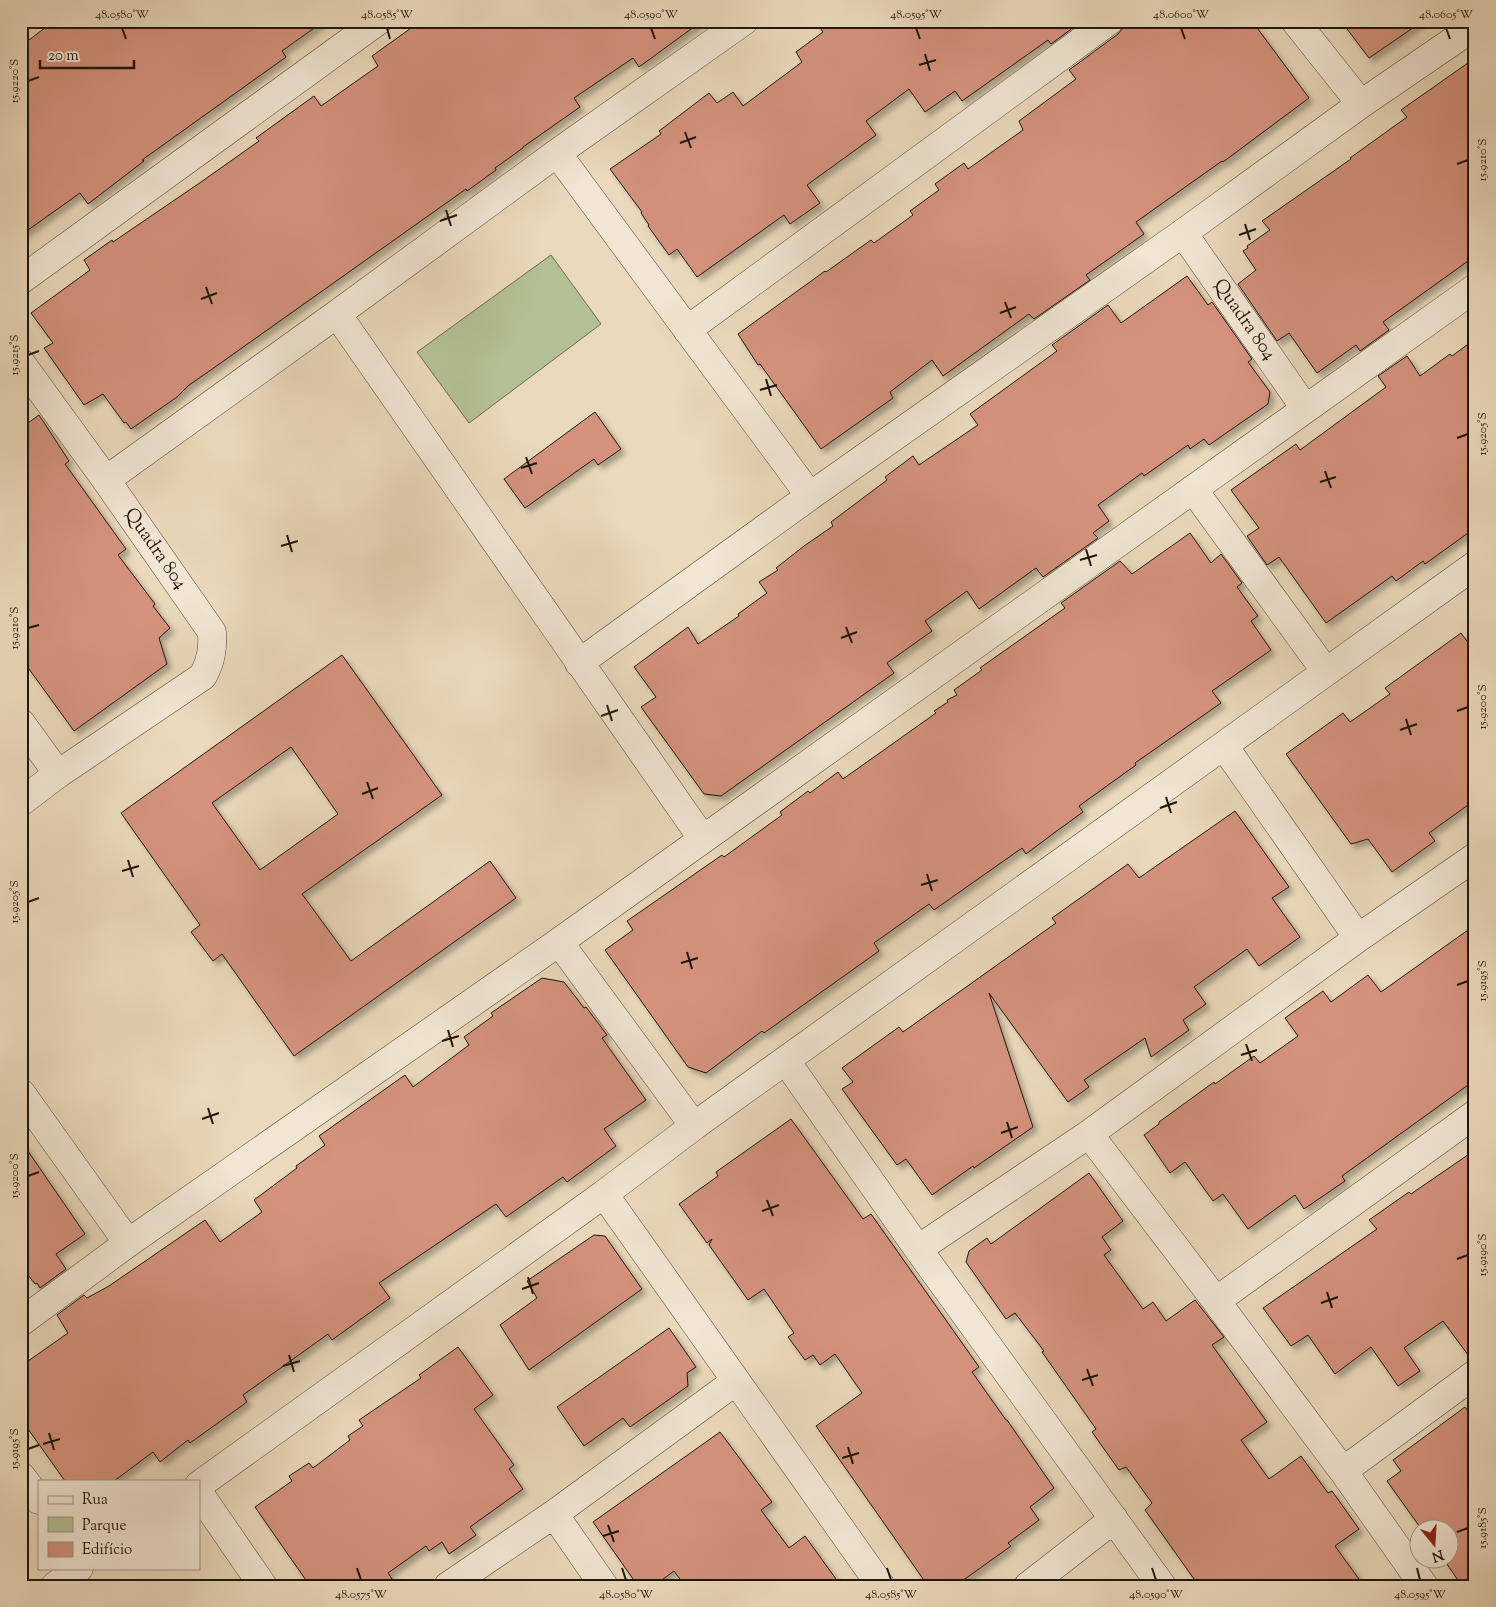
<svg xmlns="http://www.w3.org/2000/svg" width="1496" height="1607" font-family="'Sorts Mill Goudy',serif">
  <style>
    .green { fill: #b3c093; stroke: #696b50 }
    .building { fill: #d4927d; stroke: #1f160c; fill-rule: evenodd; filter: url(#shadow) }
    .lines { fill: none; stroke-linecap: round; stroke-linejoin: round }
    .minor-casing { stroke: #524738; stroke-width: 29 }
    .minor { stroke: #f1e6d3; stroke-width: 28 }
    .ticks { fill: none; stroke: #1f160c; stroke-width: 2 }
    .labels { text-anchor: middle; dominant-baseline: central; stroke-width: 5; stroke-linejoin: round; paint-order: stroke }
    .street-label { font-size: 19px; fill: #1f160c; stroke: #f1e6d3 }
    .neatline { fill: none; stroke: #1f160c; stroke-width: 2 }
    .ticks-label { font-size: 12px; text-anchor: middle; fill: #1f160c }
  </style>
  <defs>
    <filter id="shadow"><feDropShadow dx="4.5" dy="4.5" stdDeviation="2.5" flood-color="#0004"/></filter>
  </defs>
  <rect width="100%" height="100%" fill="#ead9bb"/>
  <filter id="stains"><feTurbulence type="fractalNoise" baseFrequency=".004" numOctaves="4"/><feColorMatrix values="0 0 0 0 .2 0 0 0 0 .09 0 0 0 0 .02 0 0 0 .5 -.17"/></filter>
  <radialGradient id="worn" r=".72"><stop offset=".6" stop-color="#630" stop-opacity="0"/><stop offset="1" stop-color="#630" stop-opacity=".3"/></radialGradient>
  <path class="green" d="M 551,255 L 601,324 L 469,423 L 417,352 Z"/>
  <path class="building" d="M 54,21 L 324,21 L 282,51 L 286,57 L 142,160 L 144,161 L 88,204 L 80,193 L 21,235 L 21,46 Z
    M 421,21 L 702,21 L 639,67 L 633,58 L 574,98 L 580,107 L 523,147 L 523,148 L 495,168 L 496,170 L 467,191 L 466,189 L 208,372 L 189,385 L 177,397 L 131,429 L 126,422 L 124,423 L 103,394 L 84,405 L 44,348 L 53,343 L 31,313 L 90,270 L 84,260 L 112,240 L 113,242 L 201,182 L 259,141 L 256,138 L 314,96 L 321,106 L 378,66 L 372,56 Z
    M 815,21 L 1082,21 L 1051,44 L 1048,40 L 962,101 L 955,91 L 925,112 L 909,89 L 866,121 L 876,135 L 807,185 L 820,203 L 790,224 L 784,215 L 697,277 L 677,249 L 669,255 L 648,226 L 649,225 L 641,213 L 642,212 L 610,169 L 661,134 L 659,131 L 709,93 L 717,103 L 733,92 L 743,106 L 802,62 L 796,52 L 823,32 Z
    M 1124,21 L 1252,21 L 1309,98 L 1223,162 L 1222,161 L 1136,222 L 1144,234 L 1086,275 L 1090,280 L 1034,319 L 1029,314 L 943,376 L 932,360 L 890,392 L 893,398 L 821,449 L 760,364 L 758,365 L 738,334 L 825,271 L 826,272 L 871,240 L 874,243 L 913,215 L 910,211 L 939,190 L 935,184 L 964,163 L 968,169 L 1023,130 L 1019,121 L 1076,79 L 1069,70 L 1118,34 L 1123,28 Z
    M 1341,21 L 1423,21 L 1369,58 Z
    M 1475,58 L 1475,256 L 1383,322 L 1389,330 L 1360,351 L 1356,345 L 1317,373 L 1289,333 L 1277,341 L 1238,284 L 1256,270 L 1243,251 L 1248,248 L 1247,246 L 1270,230 L 1262,221 L 1351,159 L 1350,158 L 1407,117 L 1401,110 Z
    M 1187,276 L 1208,305 L 1212,302 L 1252,359 L 1248,362 L 1270,392 L 1268,404 L 1209,445 L 1204,439 L 1190,449 L 1188,445 L 1144,476 L 1142,473 L 1098,505 L 1109,521 L 1093,533 L 1098,538 L 1043,577 L 1036,568 L 979,609 L 967,591 L 925,621 L 932,631 L 887,663 L 894,673 L 721,796 L 704,794 L 641,707 L 656,697 L 634,667 L 688,627 L 698,644 L 739,616 L 738,614 L 767,593 L 759,582 L 778,570 L 776,568 L 804,546 L 833,526 L 831,522 L 887,480 L 885,477 L 913,456 L 919,465 L 978,425 L 970,414 L 1057,351 L 1052,345 L 1108,305 L 1121,323 Z
    M 1475,339 L 1475,528 L 1425,564 L 1423,561 L 1396,581 L 1392,576 L 1326,623 L 1279,557 L 1267,565 L 1247,536 L 1259,528 L 1231,490 L 1296,444 L 1300,450 L 1386,387 L 1378,376 L 1407,356 L 1420,376 L 1450,354 L 1452,356 Z
    M 595,412 L 621,449 L 598,465 L 594,459 L 525,508 L 504,479 Z
    M 39,415 L 69,461 L 65,464 L 126,549 L 118,555 L 155,604 L 153,606 L 170,628 L 159,638 L 167,664 L 74,731 L 21,658 L 21,428 Z
    M 1190,533 L 1211,563 L 1221,554 L 1242,583 L 1237,587 L 1258,616 L 1251,621 L 1271,650 L 1212,691 L 1221,703 L 1135,763 L 1136,765 L 1079,806 L 1083,812 L 1054,833 L 1026,854 L 1022,848 L 934,910 L 929,904 L 874,943 L 879,951 L 764,1033 L 762,1031 L 706,1073 L 688,1067 L 605,950 L 633,930 L 627,921 L 722,855 L 724,857 L 782,815 L 780,812 L 808,791 L 810,793 L 838,772 L 843,779 L 936,713 L 934,711 L 948,702 L 947,700 L 957,695 L 954,690 L 982,670 L 980,668 L 1065,608 L 1061,603 L 1120,561 L 1132,574 Z
    M 1461,633 L 1475,652 L 1475,800 L 1429,833 L 1435,841 L 1392,872 L 1368,839 L 1351,844 L 1286,754 L 1343,713 L 1350,722 L 1390,694 L 1385,688 Z
    M 342,655 L 442,795 L 302,894 L 332,935 L 351,961 L 490,861 L 516,898 L 294,1056 L 222,954 L 213,961 L 191,932 L 200,925 L 121,813 ZM 291,747 L 338,814 L 260,870 L 212,803 Z
    M 1235,811 L 1289,887 L 1272,898 L 1300,937 L 1259,966 L 1247,949 L 1194,987 L 1206,1004 L 1183,1020 L 1189,1030 L 1151,1057 L 1145,1038 L 1084,1080 L 1089,1087 L 1068,1102 L 989,993 L 1033,1127 L 974,1168 L 973,1166 L 932,1195 L 906,1159 L 897,1165 L 842,1089 L 853,1082 L 842,1068 L 899,1027 L 903,1032 L 1056,923 L 1052,918 L 1128,864 L 1139,878 Z
    M 1475,925 L 1475,1080 L 1342,1176 L 1345,1181 L 1304,1209 L 1295,1195 L 1248,1229 L 1223,1194 L 1213,1201 L 1185,1162 L 1170,1173 L 1144,1135 L 1159,1124 L 1159,1122 L 1214,1082 L 1215,1084 L 1254,1056 L 1260,1063 L 1298,1036 L 1285,1018 L 1323,991 L 1331,1002 L 1368,975 L 1381,992 Z
    M 542,978 L 564,982 L 584,1008 L 586,1007 L 607,1035 L 602,1038 L 646,1100 L 604,1129 L 616,1146 L 567,1182 L 563,1177 L 506,1217 L 496,1204 L 379,1283 L 390,1298 L 332,1340 L 328,1334 L 243,1395 L 247,1402 L 190,1443 L 188,1440 L 160,1462 L 153,1452 L 114,1481 L 65,1481 L 21,1419 L 21,1366 L 68,1333 L 57,1315 L 84,1295 L 87,1298 L 109,1286 L 205,1220 L 220,1242 L 262,1212 L 254,1200 L 297,1168 L 296,1166 L 325,1145 L 319,1136 L 405,1075 L 413,1087 L 469,1045 L 464,1037 L 493,1016 L 491,1013 Z
    M 791,1119 L 863,1219 L 871,1214 L 979,1367 L 972,1372 L 1006,1420 L 1007,1420 L 1054,1488 L 1030,1507 L 1039,1520 L 1008,1543 L 1011,1546 L 955,1586 L 928,1586 L 816,1426 L 862,1393 L 835,1354 L 820,1365 L 813,1355 L 805,1360 L 788,1337 L 794,1333 L 764,1289 L 748,1300 L 709,1245 L 712,1239 L 707,1243 L 679,1204 L 718,1176 L 716,1172 Z
    M 21,1141 L 85,1234 L 56,1254 L 66,1269 L 40,1288 L 37,1283 L 35,1284 L 21,1266 Z
    M 1475,1150 L 1475,1359 L 1471,1359 L 1443,1321 L 1404,1348 L 1420,1371 L 1398,1386 L 1371,1347 L 1335,1374 L 1308,1335 L 1291,1346 L 1263,1308 L 1377,1229 L 1369,1220 L 1409,1192 L 1411,1194 Z
    M 1089,1173 L 1123,1221 L 1102,1237 L 1111,1250 L 1104,1255 L 1143,1309 L 1153,1302 L 1166,1321 L 1195,1300 L 1224,1337 L 1212,1345 L 1267,1422 L 1241,1440 L 1269,1479 L 1301,1456 L 1328,1493 L 1332,1491 L 1359,1529 L 1335,1546 L 1364,1586 L 1199,1586 L 1145,1510 L 1152,1503 L 1126,1467 L 1119,1470 L 1092,1432 L 1096,1429 L 1042,1352 L 1044,1351 L 1015,1313 L 1006,1319 L 966,1262 L 969,1251 L 987,1238 L 991,1244 Z
    M 594,1235 L 605,1236 L 642,1289 L 529,1370 L 500,1325 L 537,1298 L 527,1281 Z
    M 669,1328 L 696,1367 L 687,1373 L 688,1386 L 630,1427 L 623,1418 L 584,1446 L 557,1407 Z
    M 458,1347 L 493,1395 L 474,1409 L 514,1465 L 509,1469 L 523,1489 L 470,1527 L 476,1535 L 449,1554 L 442,1542 L 429,1551 L 426,1546 L 388,1573 L 397,1586 L 310,1586 L 255,1507 L 292,1481 L 289,1476 L 309,1463 L 313,1468 L 350,1440 L 348,1436 L 363,1426 L 359,1420 L 421,1378 L 419,1375 Z
    M 1465,1407 L 1475,1421 L 1475,1586 L 1462,1586 L 1444,1560 L 1448,1560 L 1448,1530 L 1422,1530 L 1387,1481 L 1401,1471 L 1393,1460 Z
    M 720,1432 L 772,1502 L 761,1510 L 789,1548 L 805,1536 L 841,1586 L 685,1586 L 674,1571 L 654,1586 L 638,1586 L 593,1522 Z"/>
  <g class="lines">
    <defs>
      <path id="minor" d="M 1295,21 L 1361,104
        M 557,153 L 810,496
        M 1183,233 L 1305,408
        M 21,280 L 378,21
        M 337,314 L 702,838
        M 687,330 L 1109,21
        M 21,363 L 106,480
        M 1193,489 L 1326,672
        M 579,663 L 810,496 L 1183,233 L 1361,104 L 1475,26
        M 21,723 L 58,774
        M 1224,746 L 1358,938
        M 21,802 L 58,774 L 203,676 C 211,661 213,649 212,632 L 106,480 L 337,314 L 557,153 L 744,21
        M 559,942 L 694,1126
        M 786,1061 L 918,1249 L 1162,1586
        M 21,1093 L 128,1243
        M 1089,1134 L 1216,1301
        M 604,1194 L 881,1586
        M 918,1249 L 1089,1134 L 1358,938 L 1475,857
        M 21,1322 L 128,1243 L 559,942 L 1475,288
        M 1343,1471 L 1475,1374
        M 21,1476 L 39,1500
        M 199,1485 L 604,1194 L 694,1126 L 1475,565
        M 199,1493 L 263,1586
        M 554,1514 L 604,1586
        M 55,1586 L 79,1568
        M 448,1586 L 554,1514 L 736,1381
        M 1028,1586 L 1114,1519
        M 1424,1586 L 1343,1471 L 1216,1301 L 1475,1114"/>
    </defs>
    <use href="#minor" class="minor-casing"/>
    <use href="#minor" class="minor"/>
  </g>
  <path class="ticks" d="M 122,28 L 126,39M 387,28 L 390,39M 651,28 L 655,39M 916,28 L 920,39M 1181,28 L 1185,39M 1446,28 L 1450,39M 925,54 L 930,71M 919,65 L 936,60M 28,81 L 39,77M 685,132 L 691,148M 680,143 L 696,137M 1457,164 L 1468,160M 446,210 L 451,226M 440,221 L 457,215M 1245,224 L 1250,240M 1239,235 L 1256,229M 206,287 L 212,304M 201,299 L 217,293M 1005,302 L 1011,318M 1000,313 L 1016,307M 28,355 L 39,351M 766,379 L 771,396M 760,390 L 777,385M 1457,438 L 1468,434M 526,457 L 532,474M 521,468 L 537,463M 1325,471 L 1331,488M 1320,482 L 1336,477M 287,535 L 292,552M 281,546 L 298,541M 1086,549 L 1091,566M 1080,560 L 1097,555M 846,627 L 852,643M 28,628 L 39,625M 841,638 L 857,632M 607,705 L 612,721M 1457,711 L 1468,707M 601,716 L 618,710M 1406,719 L 1411,735M 1400,730 L 1417,724M 367,782 L 373,799M 362,794 L 378,788M 1166,797 L 1171,813M 1160,808 L 1177,802M 128,860 L 133,877M 122,871 L 139,866M 927,874 L 932,891M 921,885 L 938,880M 28,902 L 39,898M 687,952 L 692,969M 681,963 L 698,958M 1457,985 L 1468,981M 448,1030 L 453,1047M 442,1041 L 459,1036M 1246,1044 L 1252,1061M 1241,1055 L 1257,1050M 208,1108 L 213,1124M 202,1119 L 219,1113M 1007,1122 L 1012,1138M 1001,1133 L 1018,1127M 28,1176 L 39,1172M 767,1200 L 773,1216M 762,1211 L 779,1205M 1457,1259 L 1468,1255M 528,1277 L 533,1294M 522,1289 L 539,1283M 1327,1292 L 1332,1308M 1321,1303 L 1338,1297M 289,1355 L 294,1372M 283,1366 L 300,1361M 1087,1369 L 1093,1386M 1082,1380 L 1098,1375M 49,1433 L 54,1450M 43,1444 L 60,1439M 848,1447 L 853,1464M 28,1449 L 39,1445M 842,1458 L 859,1453M 608,1525 L 614,1542M 1457,1532 L 1468,1528M 603,1536 L 619,1531M 357,1568 L 361,1580M 622,1568 L 626,1580M 887,1568 L 891,1580M 1152,1568 L 1156,1580M 1417,1568 L 1420,1580"/>
  <g class="labels">
    <g class="street-label">
      <text transform="translate(1244 320) rotate(55)">Quadra 804</text>
      <text transform="translate(155 549) rotate(55)">Quadra 804</text>
    </g>
  </g>
  <rect width="1496" height="1607" fill="none" stroke="#ead9bb" stroke-width="55"/>
  <rect x="38" y="1480" width="162" height="90" fill="#f1e6d3" stroke="#9d9383"/>
  <rect x="48" y="1496" width="25" height="8" fill="#f1e6d3" stroke="#9d9383"/>
  <text x="82" y="1504" font-size="15" fill="#1f160c">Rua</text>
  <rect x="48" y="1517" width="25" height="15" fill="#b3c093" stroke="#9d9383"/>
  <text x="82" y="1530" font-size="15" fill="#1f160c">Parque</text>
  <rect x="48" y="1542" width="25" height="15" fill="#d4927d" stroke="#9d9383"/>
  <text x="82" y="1554" font-size="15" fill="#1f160c">Edifício</text>
  <g transform="translate(1434 1544) rotate(162)"><circle r="24" fill="#f1e6d3" stroke="#9d9383"/>
  <path d="M0-4L9 19L0 12L-9 19Z" fill="#8f2418"/>
  <text y="-8" font-size="14" font-weight="bold" text-anchor="middle" fill="#1f160c">N</text>
  </g>
  <path d="M40 60v8h94v-8" fill="none" stroke="#1f160c" stroke-width="2.5"/>
  <text x="48" y="60" font-size="15" fill="#1f160c" stroke="#f1e6d3" stroke-width="4" paint-order="stroke">20 m</text>
  <rect x="28" y="28" width="1440" height="1552" class="neatline"/>
  <g class="ticks-label">
    <text x="122" y="18">48.0580°W</text>
    <text x="387" y="18">48.0585°W</text>
    <text x="651" y="18">48.0590°W</text>
    <text x="916" y="18">48.0595°W</text>
    <text x="1181" y="18">48.0600°W</text>
    <text x="1446" y="18">48.0605°W</text>
    <text transform="translate(14 81) rotate(-90)" y="4">15.9220°S</text>
    <text transform="translate(1482 160) rotate(-90)" y="4">15.9210°S</text>
    <text transform="translate(14 355) rotate(-90)" y="4">15.9215°S</text>
    <text transform="translate(1482 434) rotate(-90)" y="4">15.9205°S</text>
    <text transform="translate(14 628) rotate(-90)" y="4">15.9210°S</text>
    <text transform="translate(1482 707) rotate(-90)" y="4">15.9200°S</text>
    <text transform="translate(14 902) rotate(-90)" y="4">15.9205°S</text>
    <text transform="translate(1482 981) rotate(-90)" y="4">15.9195°S</text>
    <text transform="translate(14 1176) rotate(-90)" y="4">15.9200°S</text>
    <text transform="translate(1482 1255) rotate(-90)" y="4">15.9190°S</text>
    <text transform="translate(14 1449) rotate(-90)" y="4">15.9195°S</text>
    <text transform="translate(1482 1528) rotate(-90)" y="4">15.9185°S</text>
    <text x="361" y="1598">48.0575°W</text>
    <text x="626" y="1598">48.0580°W</text>
    <text x="891" y="1598">48.0585°W</text>
    <text x="1156" y="1598">48.0590°W</text>
    <text x="1420" y="1598">48.0595°W</text>
  </g>
  <rect width="100%" height="100%" filter="url(#stains)"/>
  <rect width="100%" height="100%" fill="url(#worn)"/>
</svg>
